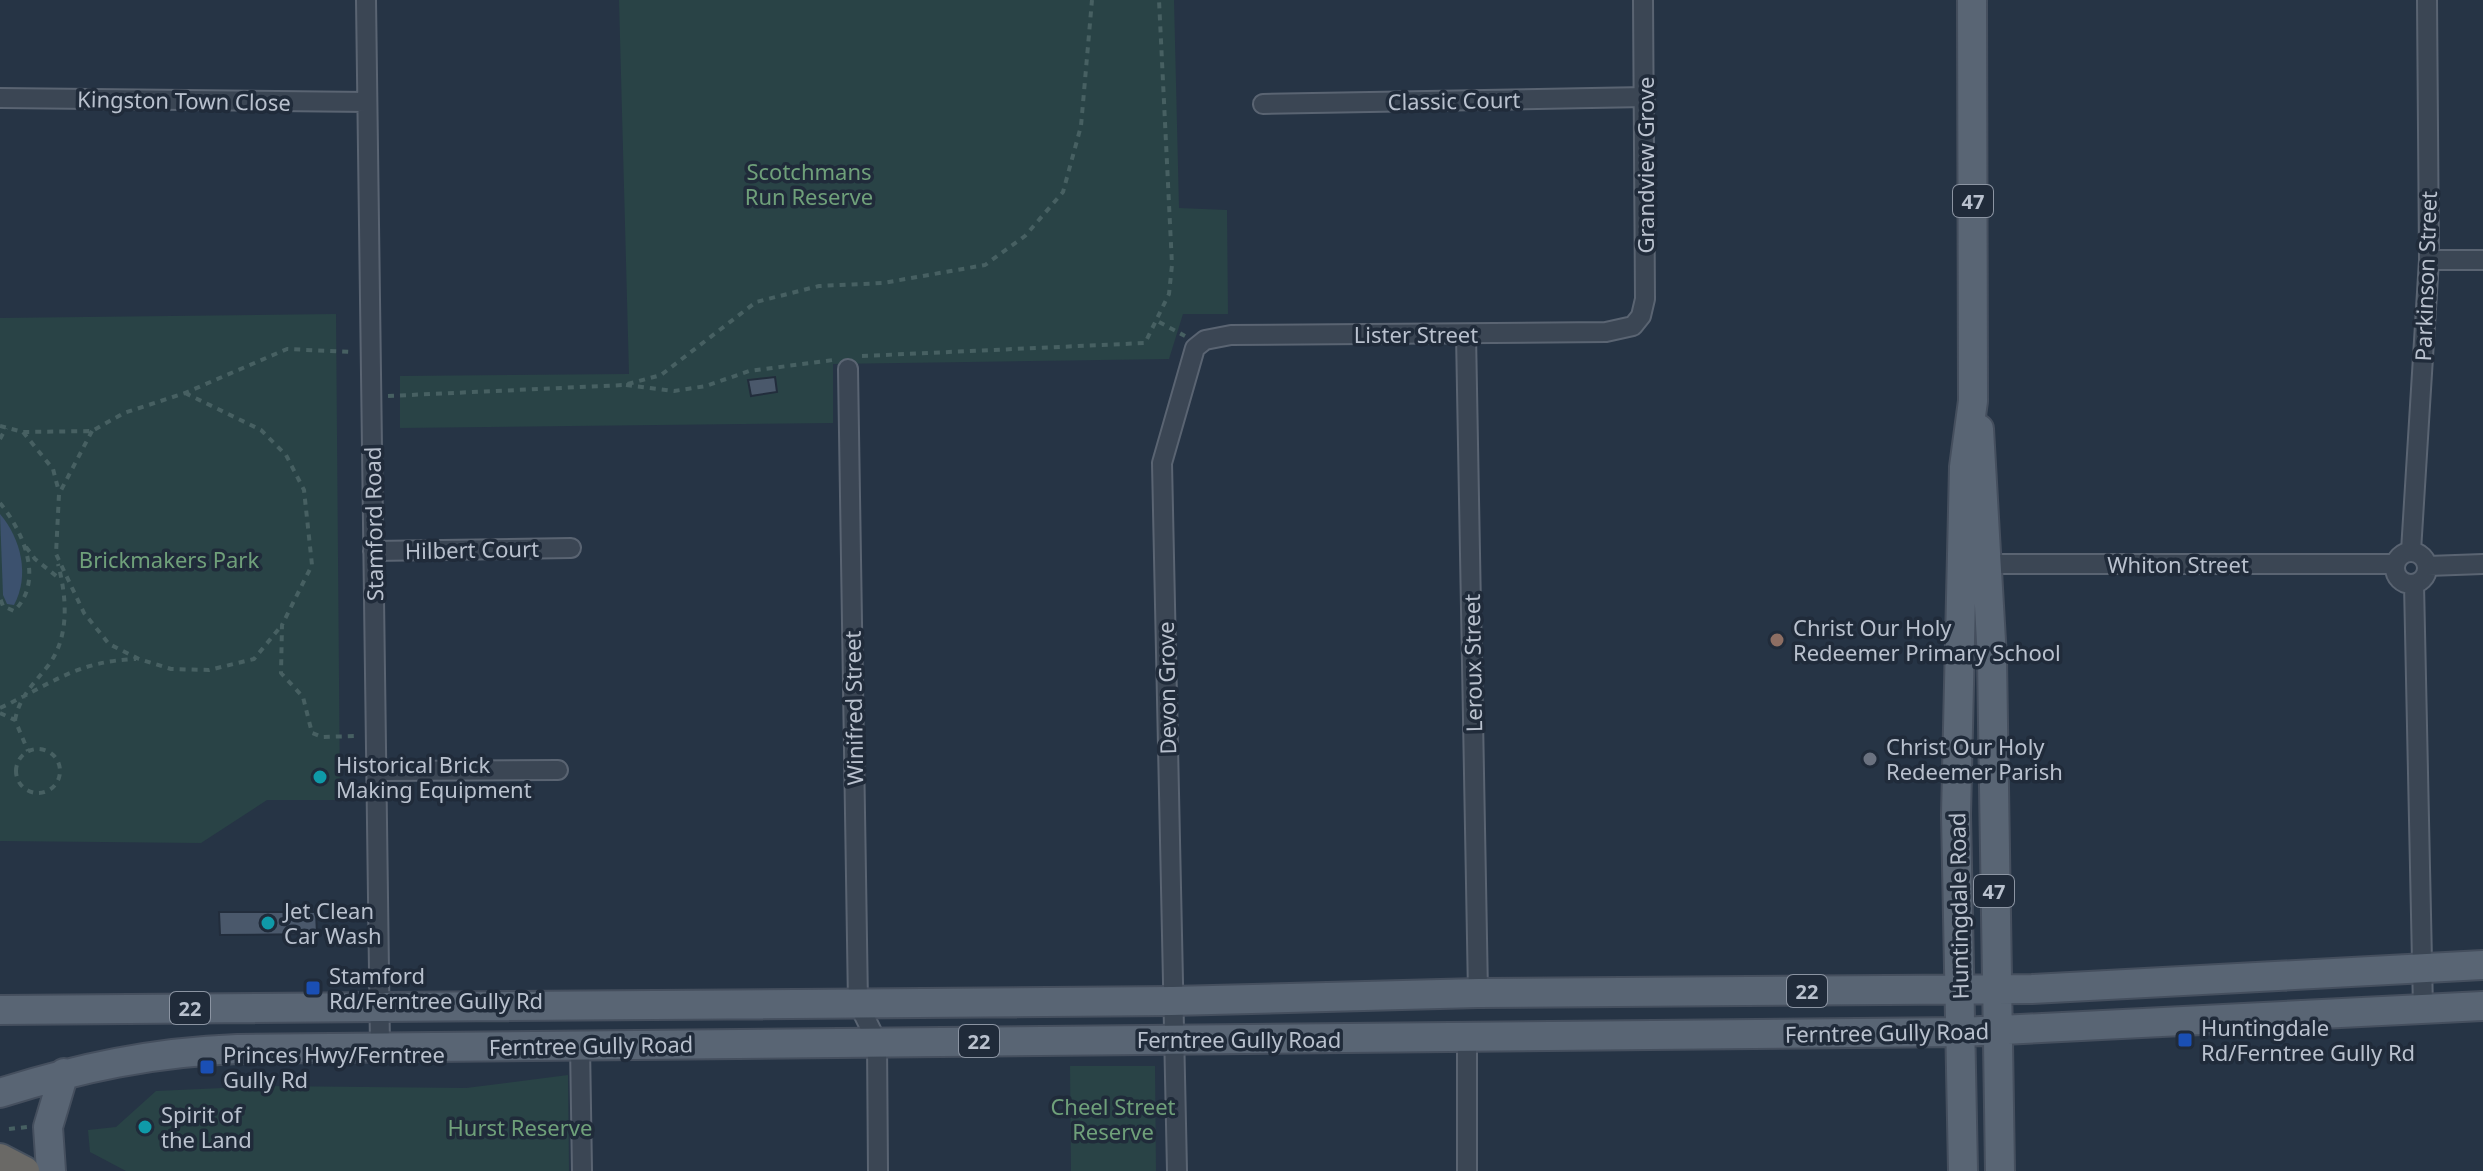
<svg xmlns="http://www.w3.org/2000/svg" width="2483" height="1171" font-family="'Noto Sans',sans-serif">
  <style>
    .green { fill: #294346 }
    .water { fill: #3c516e }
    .building { fill: #4a586b; stroke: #222d3c; stroke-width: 2 }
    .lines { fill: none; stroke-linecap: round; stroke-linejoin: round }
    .minor-casing { stroke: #5a6472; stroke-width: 22 }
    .primary-casing { stroke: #454f5e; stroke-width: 32 }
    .trunk-casing { stroke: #46515f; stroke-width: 32 }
    .path { stroke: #476062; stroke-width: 4; stroke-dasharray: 6 6; stroke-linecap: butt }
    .minor { stroke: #3b4654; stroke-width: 18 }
    .primary { stroke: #596574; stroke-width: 28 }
    .trunk { stroke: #6a6966; stroke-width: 28 }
    .education-dot { fill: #8d6e63; stroke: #202b3a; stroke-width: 3 }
    .worship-dot { fill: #6b7280; stroke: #202b3a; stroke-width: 3 }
    .culture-dot { fill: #0f9aa8; stroke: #202b3a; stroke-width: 3 }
    .transit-dot { fill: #1a4fb4; stroke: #202b3a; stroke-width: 3 }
    .labels { text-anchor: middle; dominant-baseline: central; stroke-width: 7; stroke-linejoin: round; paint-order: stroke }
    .shield { fill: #202b3a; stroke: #8b94a2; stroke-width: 2 }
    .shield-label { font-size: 20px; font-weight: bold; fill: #b9c1ce }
    .street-label { font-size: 22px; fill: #b9c1ce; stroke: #202b3a }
    .park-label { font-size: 22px; fill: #6fa07a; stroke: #202b3a }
    .poi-label { font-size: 22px; fill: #b9c1ce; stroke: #202b3a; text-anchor: start }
  </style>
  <rect width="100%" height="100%" fill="#263445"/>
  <path class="green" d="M 619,0 L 1174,0 L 1179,208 L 1227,210 L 1228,314 L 1183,314 L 1169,359 L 833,364 L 833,423 L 400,428 L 400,376 L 629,374 Z
    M 336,314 L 340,800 L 267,800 L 201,843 L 0,841 L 0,318 Z
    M 1070,1066 L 1155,1066 L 1156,1171 L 1071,1171 Z
    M 568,1075 L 569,1171 L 126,1171 L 90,1152 L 88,1130 L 116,1127 L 156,1091 L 265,1086 L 466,1088 Z"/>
  <path class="water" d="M 0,514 C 21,539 30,575 14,605 L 7,604 L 3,595 Z"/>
  <path class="building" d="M 775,377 L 777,392 L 751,396 L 748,380 Z
    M 219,912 L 316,912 L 317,934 L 220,935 Z"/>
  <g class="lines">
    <defs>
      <path id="minor" d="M 366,0 L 380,1047
        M 0,98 L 367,102
        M 1263,104 L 1645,97
        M 2429,260 L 2483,260
        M 1466,334 L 1478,993
        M 848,369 L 858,1003 L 877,1042 L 878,1171
        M 373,551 L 571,548
        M 2411,551 L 2429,260 L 2427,0
        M2395 568a16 16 0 1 1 32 0a16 16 0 1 1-32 0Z
        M 1978,564 L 2395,564
        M 2428,566 L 2483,564
        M 2414,584 L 2423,1009
        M 376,771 L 558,770
        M 1467,1039 L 1467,1171
        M 580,1045 L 582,1171
        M 1177,1171 L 1162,463 L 1195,348 L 1205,340 L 1231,335 L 1606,332 L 1633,326 L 1641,316 L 1645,299 L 1643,0"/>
      <path id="primary" d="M 1979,429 L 1992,659 L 2000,1171
        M 0,1010 L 1172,1001 L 1478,993 L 2032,989 L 2483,965
        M 0,1093 C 79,1068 154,1052 237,1049 L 1961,1032 L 2483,1006
        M 51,1171 L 48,1127 L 64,1073
        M 1963,1171 L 1956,815 L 1964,467 L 1973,401 L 1972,0"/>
      <path id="trunk" d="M 0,1158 L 25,1171"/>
    </defs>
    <use href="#minor" class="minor-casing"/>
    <use href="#primary" class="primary-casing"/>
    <use href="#trunk" class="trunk-casing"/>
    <path class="path" d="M 1159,322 L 1185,336
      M 862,356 L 1145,343 L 1169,294 L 1172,265 L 1159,0
      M 626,385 L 674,391 L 706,386 L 749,371 L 833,360
      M 185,393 L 261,430 L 286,455 L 304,490 L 312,565 L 282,625 L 281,673 L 303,697 L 312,733 L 322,737 L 357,736
      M 388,396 L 624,385 L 661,375 L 756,302 L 819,286 L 883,283 L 985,265 L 1025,236 L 1063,192 L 1081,126 L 1092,0
      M 0,426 L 23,432 L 92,431 L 124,413 L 185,393 L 287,349 L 352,352
      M 92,431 L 59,494 L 56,554 L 84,613 L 109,644 L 139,659 L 171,669 L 209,670 L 254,659 L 282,625
      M 23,432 L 53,469 L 59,492
      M 0,439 L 6,428
      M 0,503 C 23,531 45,581 14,611 L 3,606 L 0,598
      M 26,547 L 35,559 L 60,579
      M 0,708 C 51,684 77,661 136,659
      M 0,713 L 15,720 L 28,751
      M 15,720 C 20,696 32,686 47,667 C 70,638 67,598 58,564
      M16 771a22 22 0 1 1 44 0a22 22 0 1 1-44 0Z
      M 9,1129 L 27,1127"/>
    <use href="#minor" class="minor"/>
    <use href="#primary" class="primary"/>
    <use href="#trunk" class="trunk"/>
  </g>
  <circle class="education-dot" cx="1777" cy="640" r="8"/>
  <circle class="worship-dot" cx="1870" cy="759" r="8"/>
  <g class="culture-dot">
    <circle cx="320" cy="777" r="8"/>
    <circle cx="268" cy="923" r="8"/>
    <circle cx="145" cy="1127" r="8"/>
  </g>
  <g class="transit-dot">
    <rect x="305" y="980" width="16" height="16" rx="4"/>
    <rect x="2177" y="1032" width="16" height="16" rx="4"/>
    <rect x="199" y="1059" width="16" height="16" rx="4"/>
  </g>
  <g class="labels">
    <g class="shield">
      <rect x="1953" y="185" width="40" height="32" rx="6"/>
      <rect x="1974" y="875" width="40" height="32" rx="6"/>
      <rect x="1787" y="975" width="40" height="32" rx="6"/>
      <rect x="170" y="992" width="40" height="32" rx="6"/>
      <rect x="959" y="1025" width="40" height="32" rx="6"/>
    </g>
    <g class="shield-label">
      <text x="1973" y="201">47</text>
      <text x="1994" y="891">47</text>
      <text x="1807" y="991">22</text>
      <text x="190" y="1008">22</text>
      <text x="979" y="1041">22</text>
    </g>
    <g class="street-label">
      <text transform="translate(184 100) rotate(1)">Kingston Town Close</text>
      <text transform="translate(1454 100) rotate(-1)">Classic Court</text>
      <text transform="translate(1645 165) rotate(-90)">Grandview Grove</text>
      <text transform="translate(2425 276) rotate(-88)">Parkinson Street</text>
      <text x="1416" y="334">Lister Street</text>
      <text transform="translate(373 524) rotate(-91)">Stamford Road</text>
      <text transform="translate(472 549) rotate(-1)">Hilbert Court</text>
      <text x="2178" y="564">Whiton Street</text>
      <text transform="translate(1472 663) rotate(-91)">Leroux Street</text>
      <text transform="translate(1166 688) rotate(-91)">Devon Grove</text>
      <text transform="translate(853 708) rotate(-91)">Winifred Street</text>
      <text transform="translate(1958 906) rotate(-91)">Huntingdale Road</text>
      <text transform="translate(1887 1032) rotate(-1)">Ferntree Gully Road</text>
      <text x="1239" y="1039">Ferntree Gully Road</text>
      <text transform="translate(591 1045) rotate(-1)">Ferntree Gully Road</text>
    </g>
    <g class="park-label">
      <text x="809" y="171">Scotchmans<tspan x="809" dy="25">Run Reserve</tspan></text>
      <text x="169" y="559">Brickmakers Park</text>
      <text x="1113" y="1106">Cheel Street<tspan x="1113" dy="25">Reserve</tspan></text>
      <text x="520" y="1127">Hurst Reserve</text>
    </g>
    <g class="poi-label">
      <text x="1793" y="627">Christ Our Holy<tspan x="1793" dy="25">Redeemer Primary School</tspan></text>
      <text x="1886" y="746">Christ Our Holy<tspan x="1886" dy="25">Redeemer Parish</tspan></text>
      <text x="336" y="764">Historical Brick<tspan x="336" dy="25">Making Equipment</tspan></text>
      <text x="284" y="910">Jet Clean<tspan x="284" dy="25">Car Wash</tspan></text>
      <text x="329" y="975">Stamford<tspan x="329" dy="25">Rd/Ferntree Gully Rd</tspan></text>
      <text x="2201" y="1027">Huntingdale<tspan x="2201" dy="25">Rd/Ferntree Gully Rd</tspan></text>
      <text x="223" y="1054">Princes Hwy/Ferntree<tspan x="223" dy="25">Gully Rd</tspan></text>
      <text x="161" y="1114">Spirit of<tspan x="161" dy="25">the Land</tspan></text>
    </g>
  </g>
</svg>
